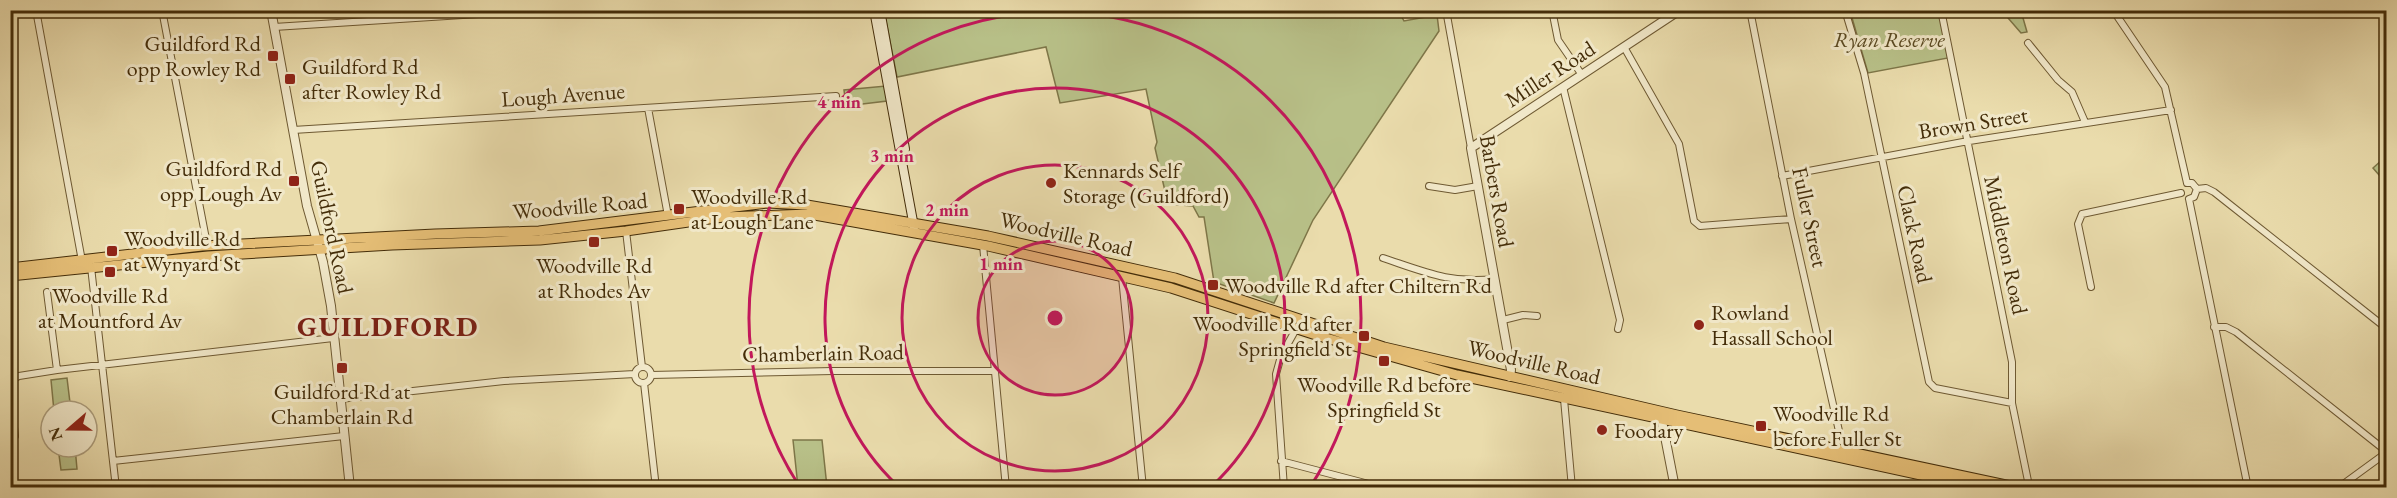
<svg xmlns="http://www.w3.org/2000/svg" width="2397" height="498" font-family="'EB Garamond',serif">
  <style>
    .green { fill: #b8c088; stroke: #7e7648; stroke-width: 1.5 }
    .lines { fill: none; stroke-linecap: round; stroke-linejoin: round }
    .minor-casing { stroke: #6e5932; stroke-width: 8 }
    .tertiary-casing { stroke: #6e5932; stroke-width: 10 }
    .secondary-casing { stroke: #442d09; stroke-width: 10 }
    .primary-casing { stroke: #442d09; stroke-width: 11 }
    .minor { stroke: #f1e8c9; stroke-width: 6 }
    .tertiary { stroke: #f1e8c9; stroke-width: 8 }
    .secondary { stroke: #f1e8c9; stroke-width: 8 }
    .primary { stroke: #e5be76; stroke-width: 9 }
    .ring { fill: none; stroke: #c2185b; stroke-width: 3 }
    .poi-dot { fill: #8f2418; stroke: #f1e8c9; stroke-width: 2 }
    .labels { text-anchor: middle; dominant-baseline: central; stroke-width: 6; stroke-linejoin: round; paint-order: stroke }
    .park-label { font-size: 22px; font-style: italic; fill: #5b4a22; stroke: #f1e8c9 }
    .poi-label { font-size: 22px; fill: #442d09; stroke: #f1e8c9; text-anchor: start }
    .street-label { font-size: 22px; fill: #442d09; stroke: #f1e8c9 }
    .district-label { font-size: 28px; font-weight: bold; letter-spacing: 1.5px; fill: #7a1f14; stroke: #f1e8c9 }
    .centre { fill: #c2185b; stroke: #f1e8c9; stroke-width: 3 }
    .ring-label { font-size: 18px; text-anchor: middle; font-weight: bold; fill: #c2185b; stroke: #f1e8c9; stroke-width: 6; stroke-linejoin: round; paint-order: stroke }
  </style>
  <rect width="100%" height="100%" fill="#eadcac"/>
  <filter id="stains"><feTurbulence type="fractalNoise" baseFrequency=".00333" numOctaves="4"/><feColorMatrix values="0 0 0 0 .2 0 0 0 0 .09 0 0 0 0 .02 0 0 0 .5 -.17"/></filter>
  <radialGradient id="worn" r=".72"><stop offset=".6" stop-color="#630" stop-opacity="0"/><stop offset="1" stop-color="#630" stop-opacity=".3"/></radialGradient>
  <path class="green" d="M 1398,10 L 1404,21 L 1437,15 L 1439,31 L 1313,220 L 1274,303 L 1214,282 L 1204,217 L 1199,217 L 1193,206 L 1168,204 L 1155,148 L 1157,142 L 1146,89 L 1060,103 L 1046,47 L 897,77 L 884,11 Z
    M 1850,11 L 1939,11 L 1948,58 L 1868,73 Z
    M 2002,11 L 2021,11 L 2027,32 L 2021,33 Z
    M 886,86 L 887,101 L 846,106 L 844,90 Z
    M 2383,159 L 2386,162 L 2386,183 L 2373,168 Z
    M 67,378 L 71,411 L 54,411 L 51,380 Z
    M 793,440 L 822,440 L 827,487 L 798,487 Z
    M 58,447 L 75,447 L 77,469 L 61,470 Z"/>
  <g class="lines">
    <defs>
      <path id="minor" d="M 36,10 L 82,261
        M 162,10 L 206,239 L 202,246
        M 1446,10 L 1471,148
        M 1552,10 L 1558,40 L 1582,75
        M 1750,10 L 1791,219 L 1839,431
        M 1845,10 L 1864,73 L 1929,382 L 1935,388 L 2012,403
        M 1941,10 L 2012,362 L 2012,403 L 2028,481 L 2027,488
        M 2113,10 L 2165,87 L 2187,183
        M 274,27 L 543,10
        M 2028,43 L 2058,80 L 2072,92 L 2085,122
        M 1624,47 L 1679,144 L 1694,221 L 1700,226 L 1791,219
        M 1563,87 L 1620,320 L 1618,329
        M 648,108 L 668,216
        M 293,130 L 836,96
        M 1782,176 L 1963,142 L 2171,110
        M 2187,183 L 2192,183 L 2197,189 L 2194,197 L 2189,199
        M 1429,186 L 1455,190 L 1478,186
        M 2197,189 L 2206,188 L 2214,192 L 2386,328
        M 2189,199 L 2248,488
        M 626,231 L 642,367
        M 983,245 L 1006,488
        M 1383,258 C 1425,272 1451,284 1495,279
        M 91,267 L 116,488
        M 1122,277 L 1143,488
        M 2091,287 L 2078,224 L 2082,214 L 2181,193
        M 47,292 L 57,370
        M 1503,320 L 1523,315 L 1537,316
        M 2214,327 L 2226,327 L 2236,332 L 2386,451
        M635 375a8 8 0 1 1 16 0a8 8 0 1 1-16 0Z
        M 651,375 L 833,371 L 995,371
        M 10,381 L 19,376 L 57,370 L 333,338
        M 644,383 L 656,488
        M 10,392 L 15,436
        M 340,399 L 504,381 L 635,374
        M 1564,399 L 1572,488
        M 113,461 L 344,436
        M 1281,461 L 1384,488
        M 1284,488 L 1276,374 L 1281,356 L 1296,329
        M 2338,488 L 2386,453"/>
      <path id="tertiary" d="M 271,10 L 307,206 L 323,262 L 331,306 L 350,488
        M 1510,377 L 1511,370 L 1471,148 L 1680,10
        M 1661,416 L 1675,488"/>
      <path id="secondary" d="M 874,10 L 914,227
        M 880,10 L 905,149"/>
      <path id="primary" d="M 10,268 L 202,246 L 435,234 L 539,231 L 767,203 L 807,205 L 988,236 L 1175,278 L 1384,347 L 1677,415 L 2020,488
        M 10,276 L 208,256 L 392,245 L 540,240 L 626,231 L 723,217 L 809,214 L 988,246 L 1171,288 L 1319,336 L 1457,375 L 1981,488"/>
    </defs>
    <use href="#minor" class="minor-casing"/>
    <use href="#tertiary" class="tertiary-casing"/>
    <use href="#secondary" class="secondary-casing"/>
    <use href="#primary" class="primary-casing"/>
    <use href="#minor" class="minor"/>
    <use href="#tertiary" class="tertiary"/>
    <use href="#secondary" class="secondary"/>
    <use href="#primary" class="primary"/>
  </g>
  <circle cx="1055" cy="318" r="77" fill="#c2185b" fill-opacity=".12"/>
  <g class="ring">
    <circle cx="1055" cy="318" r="77"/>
    <circle cx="1055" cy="318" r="153"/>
    <path d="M898 486A230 230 0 1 1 1212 486"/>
    <path d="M800 487A306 306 0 1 1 1310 487"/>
  </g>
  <g class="poi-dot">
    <rect x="267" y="50" width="12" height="12" rx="3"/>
    <rect x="284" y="73" width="12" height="12" rx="3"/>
    <rect x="288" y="175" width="12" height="12" rx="3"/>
    <circle cx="1051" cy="183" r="6"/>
    <rect x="673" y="203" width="12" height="12" rx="3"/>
    <rect x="588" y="236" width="12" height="12" rx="3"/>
    <rect x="106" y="245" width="12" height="12" rx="3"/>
    <rect x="104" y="266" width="12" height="12" rx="3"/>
    <rect x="1207" y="279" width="12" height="12" rx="3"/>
    <circle cx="1699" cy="325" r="6"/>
    <rect x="1358" y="330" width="12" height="12" rx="3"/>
    <rect x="1378" y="355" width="12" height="12" rx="3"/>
    <rect x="336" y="362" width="12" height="12" rx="3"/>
    <rect x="1755" y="420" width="12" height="12" rx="3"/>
    <circle cx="1602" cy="430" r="6"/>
  </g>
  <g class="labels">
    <g class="park-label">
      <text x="1889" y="39">Ryan Reserve</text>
    </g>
    <g class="poi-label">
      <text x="261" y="43" text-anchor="end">Guildford Rd<tspan x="261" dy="25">opp Rowley Rd</tspan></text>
      <text x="302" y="66">Guildford Rd<tspan x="302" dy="25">after Rowley Rd</tspan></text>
      <text x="282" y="168" text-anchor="end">Guildford Rd<tspan x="282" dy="25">opp Lough Av</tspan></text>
      <text x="1063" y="170">Kennards Self<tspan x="1063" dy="25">Storage (Guildford)</tspan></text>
      <text x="691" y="196">Woodville Rd<tspan x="691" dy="25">at Lough Lane</tspan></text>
      <text x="124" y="238">Woodville Rd<tspan x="124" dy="25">at Wynyard St</tspan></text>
      <text x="594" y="265" text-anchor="middle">Woodville Rd<tspan x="594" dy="25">at Rhodes Av</tspan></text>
      <text x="1225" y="285">Woodville Rd after Chiltern Rd</text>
      <text x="110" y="295" text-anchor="middle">Woodville Rd<tspan x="110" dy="25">at Mountford Av</tspan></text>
      <text x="1711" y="312">Rowland<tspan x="1711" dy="25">Hassall School</tspan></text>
      <text x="1352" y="323" text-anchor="end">Woodville Rd after<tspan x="1352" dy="25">Springfield St</tspan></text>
      <text x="1384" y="384" text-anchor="middle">Woodville Rd before<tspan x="1384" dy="25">Springfield St</tspan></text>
      <text x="342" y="391" text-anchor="middle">Guildford Rd at<tspan x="342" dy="25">Chamberlain Rd</tspan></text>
      <text x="1773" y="413">Woodville Rd<tspan x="1773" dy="25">before Fuller St</tspan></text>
      <text x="1614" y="430">Foodary</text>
    </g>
    <g class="street-label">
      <text transform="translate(1550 74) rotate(-33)">Miller Road</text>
      <text transform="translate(563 95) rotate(-4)">Lough Avenue</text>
      <text transform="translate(1973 123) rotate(-9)">Brown Street</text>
      <text transform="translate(1497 191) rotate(80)">Barbers Road</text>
      <text transform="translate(580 206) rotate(-5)">Woodville Road</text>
      <text transform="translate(1810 217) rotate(78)">Fuller Street</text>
      <text transform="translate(332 227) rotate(78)">Guildford Road</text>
      <text transform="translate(1066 234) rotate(13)">Woodville Road</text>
      <text transform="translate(1915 234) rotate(78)">Clack Road</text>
      <text transform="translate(2006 245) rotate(78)">Middleton Road</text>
      <text transform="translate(823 353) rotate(-1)">Chamberlain Road</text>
      <text transform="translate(1534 362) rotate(13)">Woodville Road</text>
    </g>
    <g class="district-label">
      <text x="388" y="326">GUILDFORD</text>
    </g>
  </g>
  <circle cx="1055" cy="318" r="9" class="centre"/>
  <g class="ring-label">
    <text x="839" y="108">4 min</text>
    <text x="892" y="162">3 min</text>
    <text x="947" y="216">2 min</text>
    <text x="1001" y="270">1 min</text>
  </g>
  <rect width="2397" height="498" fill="none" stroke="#eadcac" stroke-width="36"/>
  <rect x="12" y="12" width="2373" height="474" fill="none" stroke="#442d09" stroke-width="3"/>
  <rect x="18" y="18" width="2361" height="462" fill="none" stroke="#442d09" stroke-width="1.5"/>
  <g transform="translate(69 429) rotate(250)"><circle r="28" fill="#f1e8c9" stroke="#ac9d7c" stroke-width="1.5"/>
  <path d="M0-4.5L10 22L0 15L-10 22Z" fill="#8f2418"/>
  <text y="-9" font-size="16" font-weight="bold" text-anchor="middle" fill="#442d09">N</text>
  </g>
  <rect width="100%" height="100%" filter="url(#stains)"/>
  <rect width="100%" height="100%" fill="url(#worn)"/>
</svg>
